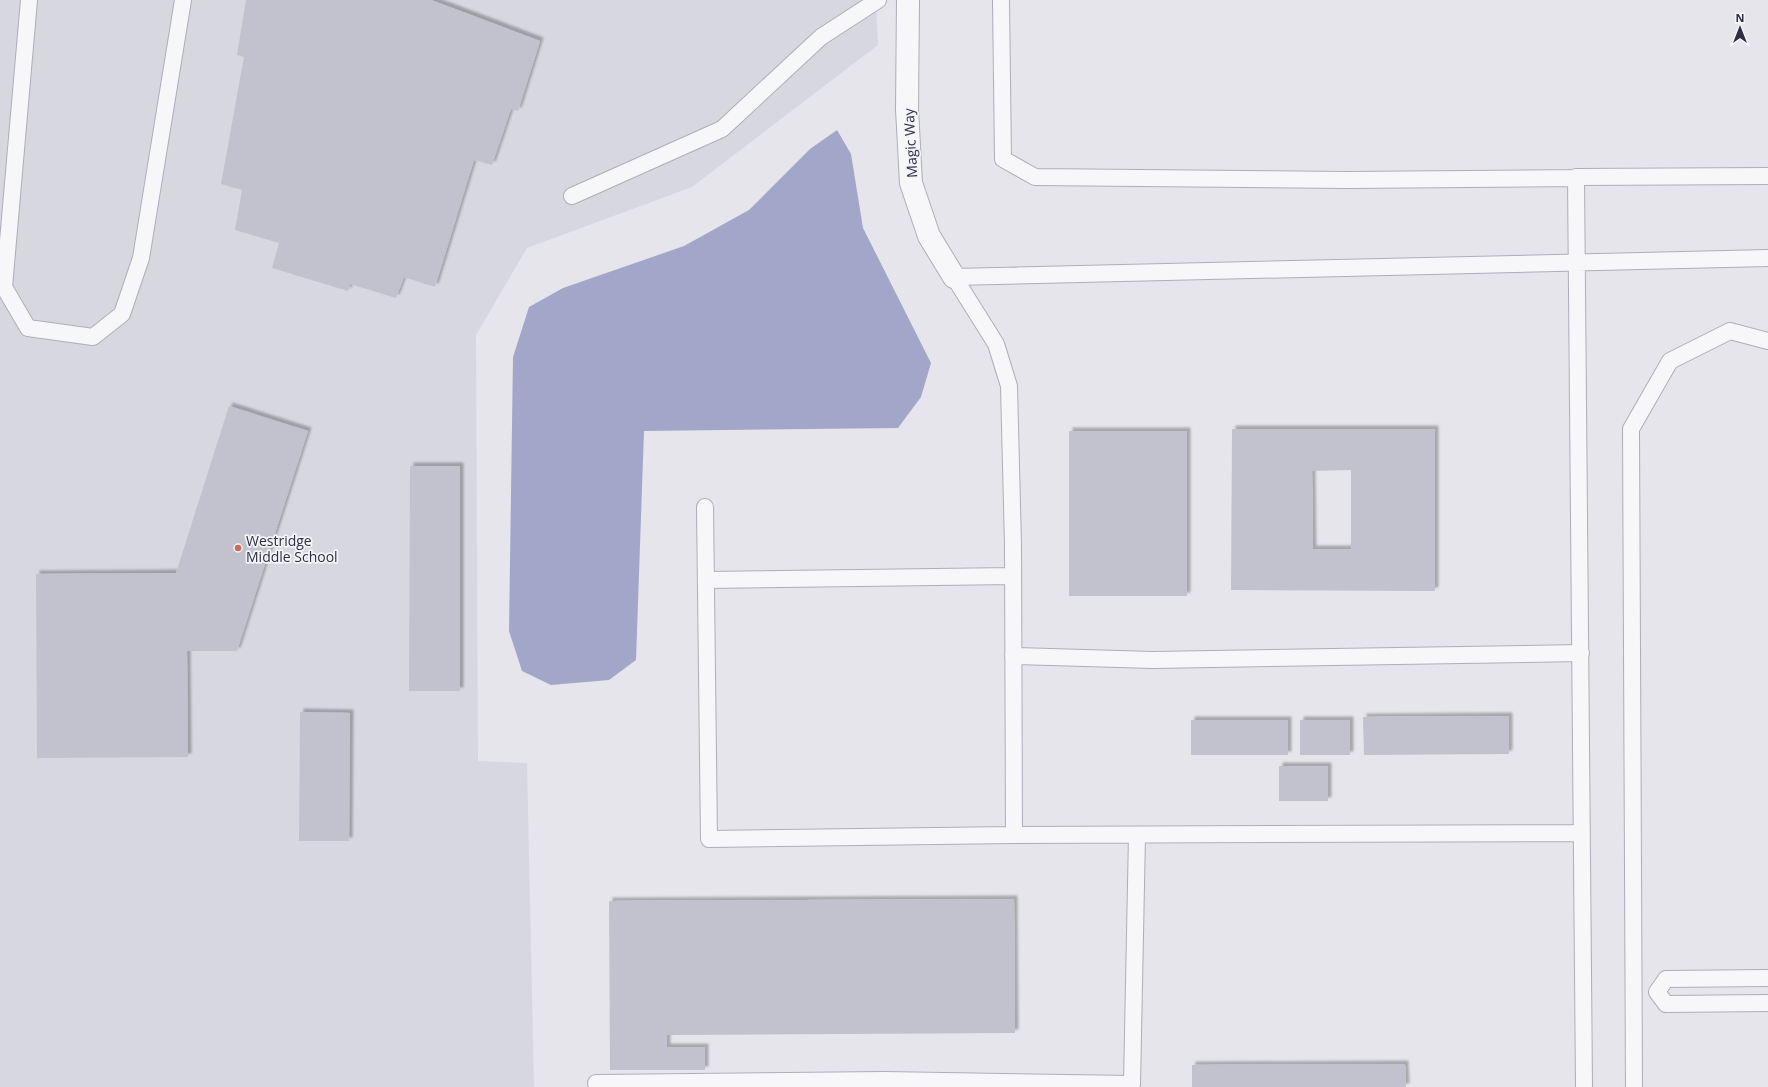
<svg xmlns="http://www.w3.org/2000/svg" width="1768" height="1087" font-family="'Open Sans',sans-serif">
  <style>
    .built { fill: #d7d7e0 }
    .water { fill: #a2a6c9 }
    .building { fill: #c2c2ce; fill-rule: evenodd; filter: url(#shadow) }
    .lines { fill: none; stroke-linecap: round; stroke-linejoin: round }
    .lane-casing { stroke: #aeaeb9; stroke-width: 18 }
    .street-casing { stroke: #aeaeb9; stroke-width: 24 }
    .lane { stroke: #f7f7fa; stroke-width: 16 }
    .street { stroke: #f7f7fa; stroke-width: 22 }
    .poi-dot { fill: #c76e53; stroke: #f4f5f9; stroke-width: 1.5 }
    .labels { text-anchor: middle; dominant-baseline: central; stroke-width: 3.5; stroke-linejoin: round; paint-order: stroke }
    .street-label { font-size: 14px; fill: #2d2d43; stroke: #f4f5f9 }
    .poi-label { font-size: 14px; fill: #2d2d43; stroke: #f4f5f9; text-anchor: start }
  </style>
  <defs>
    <filter id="shadow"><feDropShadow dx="3.5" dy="-3.5" stdDeviation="1" flood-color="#0004"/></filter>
  </defs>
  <rect width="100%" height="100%" fill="#e5e5eb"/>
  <path class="built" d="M 0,0 L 876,0 L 878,45 L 692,187 L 527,248 L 476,335 L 478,761 L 527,763 L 534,1087 L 0,1087 Z"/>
  <path class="water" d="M 837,130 L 851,154 L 863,228 L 931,363 L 921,397 L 898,428 L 644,431 L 636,660 L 609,680 L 551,685 L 522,671 L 509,631 L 513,357 L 529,307 L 563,288 L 684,246 L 749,210 L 810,149 Z"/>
  <path class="building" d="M 246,0 L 431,0 L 540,41 L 518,111 L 511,109 L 492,165 L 474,160 L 435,287 L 404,277 L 396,298 L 350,284 L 348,291 L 272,268 L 279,243 L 235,230 L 242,190 L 221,184 L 244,57 L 237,55 Z
    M 229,406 L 308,431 L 237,651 L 187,651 L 188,757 L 37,758 L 36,574 L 176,573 Z
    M 1232,429 L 1435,429 L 1435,591 L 1231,590 ZM 1351,470 L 1351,549 L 1313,549 L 1312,471 Z
    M 1069,431 L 1187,431 L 1187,596 L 1069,596 Z
    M 410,466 L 460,466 L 460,691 L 409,691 Z
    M 300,712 L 350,713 L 349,841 L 299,841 Z
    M 1509,716 L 1509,754 L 1364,755 L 1363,717 Z
    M 1191,720 L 1288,720 L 1288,755 L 1191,755 Z
    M 1300,720 L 1350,720 L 1350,755 L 1300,755 Z
    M 1279,766 L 1328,766 L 1328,801 L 1279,801 Z
    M 1014,899 L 1015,1033 L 667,1035 L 667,1047 L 705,1047 L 705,1070 L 610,1070 L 609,901 Z
    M 1405,1064 L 1406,1087 L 1192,1087 L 1192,1065 Z"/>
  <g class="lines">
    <defs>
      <path id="lane" d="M 29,0 L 4,287 L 28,328 L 93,337 L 122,314 L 141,258 L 183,0
        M 1001,0 L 1003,159 L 1035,177 L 1348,180 L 1576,178
        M 572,196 L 722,129 L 821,37 L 878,0
        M 954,277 L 1768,258
        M 954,277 L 996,344 L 1009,386 L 1013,545 L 1014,835
        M 705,507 L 709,839 L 1014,835 L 1581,833
        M 706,580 L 1013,576
        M 1013,656 L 1153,660 L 1581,653
        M 1657,992 L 1666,979 L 1768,978
        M 1657,992 L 1666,1004 L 1768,1003
        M 596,1083 L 884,1080
        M 884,1087 L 884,1080 L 1132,1084 L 1137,835
        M 1584,1087 L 1576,177 L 1768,176
        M 1634,1087 L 1631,429 L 1670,361 L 1730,331 L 1768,341"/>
      <path id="street" d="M 908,0 L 907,109 L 911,183 L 929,236 L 954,277"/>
    </defs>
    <use href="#lane" class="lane-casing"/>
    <use href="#street" class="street-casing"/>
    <use href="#lane" class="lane"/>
    <use href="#street" class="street"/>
  </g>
  <circle class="poi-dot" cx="238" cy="548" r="4"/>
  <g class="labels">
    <g class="street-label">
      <text transform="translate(910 143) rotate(-93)">Magic Way</text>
    </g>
    <g class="poi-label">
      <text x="246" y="540">Westridge<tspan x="246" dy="16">Middle School</tspan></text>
    </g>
  </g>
  <g transform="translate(1740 28)" stroke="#f4f5f9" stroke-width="3" paint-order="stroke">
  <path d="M0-3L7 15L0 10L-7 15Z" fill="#2d2d43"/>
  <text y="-6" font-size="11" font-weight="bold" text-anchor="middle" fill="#2d2d43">N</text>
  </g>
</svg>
